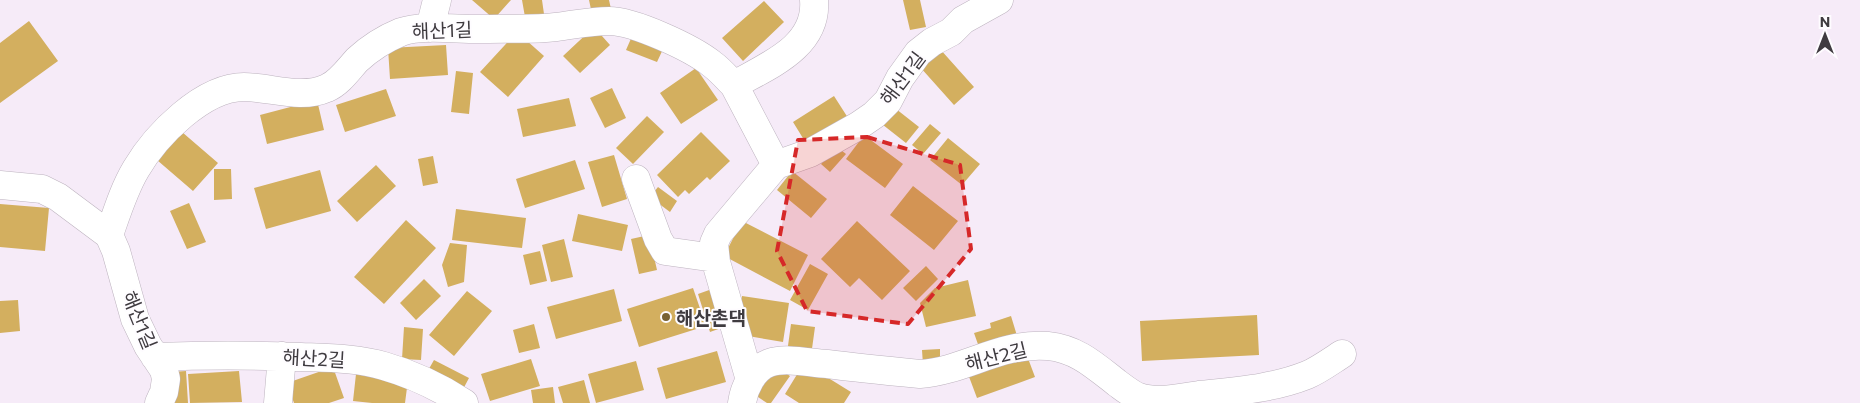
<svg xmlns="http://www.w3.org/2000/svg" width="1860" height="403" font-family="Commissioner,'Noto Sans KR',sans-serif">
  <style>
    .building { fill: #d3af5f }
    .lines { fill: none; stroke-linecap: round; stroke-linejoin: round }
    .minor-casing { stroke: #bdb3bf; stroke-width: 29 }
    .minor { stroke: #fff; stroke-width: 28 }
    .marked { fill: #d62828; fill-opacity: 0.2; stroke: #d62828; stroke-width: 4; stroke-dasharray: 10 6; stroke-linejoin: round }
    .poi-dot { fill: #786232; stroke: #fefcff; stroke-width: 2 }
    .labels { text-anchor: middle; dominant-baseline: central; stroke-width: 4; stroke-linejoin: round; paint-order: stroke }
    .street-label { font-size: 19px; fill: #3f3b40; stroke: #fefcff }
    .poi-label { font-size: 19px; font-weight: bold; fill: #3f3b40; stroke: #fefcff; text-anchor: start }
  </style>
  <rect width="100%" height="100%" fill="#f6ebf8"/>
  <path class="building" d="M 472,0 L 511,0 L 494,19 Z
    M 522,0 L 542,0 L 544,14 L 525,17 Z
    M 589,0 L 609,0 L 611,9 L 592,14 Z
    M 903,0 L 920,0 L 926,27 L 910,30 Z
    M 764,1 L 784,22 L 743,61 L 722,38 Z
    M 29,21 L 58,61 L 0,103 L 0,43 Z
    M 594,27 L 610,45 L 580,73 L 563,56 Z
    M 517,32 L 544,56 L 508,97 L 480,72 Z
    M 633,34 L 664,47 L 657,62 L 626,50 Z
    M 446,45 L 448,75 L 390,79 L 388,48 Z
    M 940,49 L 974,87 L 954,105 L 920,67 Z
    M 696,68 L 718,100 L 681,124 L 660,93 Z
    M 456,71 L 473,73 L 469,114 L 451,112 Z
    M 612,88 L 626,118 L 605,128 L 590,98 Z
    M 386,89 L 396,116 L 345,132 L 336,105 Z
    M 834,96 L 850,121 L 809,148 L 793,122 Z
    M 569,98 L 576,126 L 523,137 L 517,109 Z
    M 317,100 L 324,130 L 267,144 L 260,115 Z
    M 891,105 L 919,127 L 906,143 L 878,121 Z
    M 647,116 L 664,132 L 633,164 L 616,148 Z
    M 930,124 L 941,133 L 923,154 L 912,145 Z
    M 182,132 L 218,163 L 193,191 L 157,160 Z
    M 701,132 L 730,161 L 710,180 L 707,177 L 689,194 L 685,190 L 678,197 L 657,175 Z
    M 864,135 L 903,164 L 885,188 L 846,159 Z
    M 948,138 L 980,164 L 962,185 L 930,160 Z
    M 836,146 L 846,154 L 830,172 L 821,164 Z
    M 614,155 L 627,199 L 602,207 L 588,162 Z
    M 433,156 L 438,183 L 423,186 L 418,159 Z
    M 575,160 L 585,189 L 525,208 L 516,179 Z
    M 376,165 L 396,186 L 357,222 L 337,201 Z
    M 214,169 L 231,169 L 232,199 L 214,200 Z
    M 320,170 L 331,211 L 266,229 L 254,188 Z
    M 792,171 L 827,199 L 811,218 L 777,190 Z
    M 913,186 L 958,221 L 934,250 L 890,215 Z
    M 658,187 L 677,201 L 670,212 L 650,197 Z
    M 189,203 L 206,242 L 187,249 L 170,211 Z
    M 0,204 L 49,208 L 45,251 L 0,247 Z
    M 456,209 L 526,218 L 522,248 L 452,240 Z
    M 578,214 L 628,225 L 622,251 L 572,241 Z
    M 406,220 L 436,248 L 384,304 L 354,277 Z
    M 742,221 L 808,255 L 790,291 L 724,256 Z
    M 857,221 L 910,271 L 882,300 L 859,278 L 850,287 L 821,259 Z
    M 649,235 L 657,270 L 639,274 L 631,239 Z
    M 564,239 L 573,277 L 551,282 L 542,245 Z
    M 450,243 L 467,245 L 464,282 L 448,287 L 442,265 Z
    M 540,251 L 547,281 L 530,285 L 523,255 Z
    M 810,264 L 828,274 L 808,310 L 790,300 Z
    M 926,266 L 938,279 L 916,301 L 903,288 Z
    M 424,279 L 441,296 L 416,320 L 400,303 Z
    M 968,280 L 976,316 L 926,327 L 920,303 L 935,288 Z
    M 693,288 L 706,326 L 639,347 L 627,309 Z
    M 614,289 L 622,321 L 556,339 L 547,307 Z
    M 712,289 L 724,327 L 710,332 L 698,294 Z
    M 467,291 L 492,311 L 454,356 L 429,335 Z
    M 742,296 L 789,303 L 783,342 L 748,336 L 740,310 Z
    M 18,300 L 20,331 L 0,333 L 0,301 Z
    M 1257,315 L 1259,355 L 1142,361 L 1140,321 Z
    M 1011,316 L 1018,339 L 980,350 L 974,333 L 991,328 L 990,323 Z
    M 534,324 L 540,348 L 519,353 L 513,330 Z
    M 791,324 L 815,327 L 811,356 L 787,353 Z
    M 404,327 L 423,329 L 421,360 L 402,359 Z
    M 940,349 L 940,364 L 923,365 L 922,350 Z
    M 717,351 L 726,382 L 666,399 L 657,368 Z
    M 1026,353 L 1035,377 L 977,398 L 968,374 Z
    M 531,359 L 540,386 L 490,401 L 481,374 Z
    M 434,360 L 469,378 L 461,393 L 426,374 Z
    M 636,361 L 644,390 L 596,403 L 588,374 Z
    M 804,363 L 851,392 L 844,403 L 799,403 L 785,394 Z
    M 775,366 L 790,376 L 771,403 L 767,403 L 755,395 Z
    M 333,367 L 344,398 L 329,403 L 294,403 L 287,383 Z
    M 186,371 L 188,403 L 175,403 L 172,372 Z
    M 239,371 L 242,402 L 190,403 L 188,374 Z
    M 356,374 L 408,380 L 405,403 L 372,403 L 353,401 Z
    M 584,380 L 590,403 L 563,403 L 558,387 Z
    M 553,387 L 555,403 L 533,403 L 531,390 Z"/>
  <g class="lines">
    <defs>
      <path id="minor" d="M 430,28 L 437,0
        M 734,85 C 767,66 818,47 814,0
        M 636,179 L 658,239 L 665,251 L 715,258
        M 0,185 L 42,189 L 58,197 L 109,235 L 116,251 L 135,319 L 148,346 L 164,370 L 166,379 L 164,392 L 159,403
        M 109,235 C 117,212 124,189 136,169 C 156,135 203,87 244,87 C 271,87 300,100 327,88 C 339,83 348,70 357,60 C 371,47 384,39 401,32 C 425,24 459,30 484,29 C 508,28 533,30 556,27 C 573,25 591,21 609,21 C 634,21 692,48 712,64 C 720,70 727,78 734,85 L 776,165
        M 155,357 C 204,355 252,355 301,357 C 328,358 358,358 384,366 C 412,374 439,387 464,403
        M 750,380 L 716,262 L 714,243 L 718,234 L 776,165 L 810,153 L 858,126 L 874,115 L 888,101 L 900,78 L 918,53 L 932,42 L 951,32 L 963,20 L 999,0
        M 278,403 L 282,356
        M 742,403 C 744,388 753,369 769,363 C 786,357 809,363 827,364 C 858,368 889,371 920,374 C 965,371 1000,342 1048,346 C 1077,349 1094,365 1117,383 C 1124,388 1131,394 1139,397 C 1157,403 1180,398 1199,395 C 1235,391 1272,389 1307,375 C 1319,370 1331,361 1342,354"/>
    </defs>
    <use href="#minor" class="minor-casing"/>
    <use href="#minor" class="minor"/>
  </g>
  <path class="marked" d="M 867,137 L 960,165 L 971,249 L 908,324 L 807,311 L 777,251 L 798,140 Z"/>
  <circle class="poi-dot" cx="666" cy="317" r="5"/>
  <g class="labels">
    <g class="street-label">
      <text transform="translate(442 30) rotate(-2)">해산1길</text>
      <text transform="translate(902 78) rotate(-53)">해산1길</text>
      <text transform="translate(140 320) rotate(68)">해산1길</text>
      <text transform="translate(996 356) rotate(-14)">해산2길</text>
      <text transform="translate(314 358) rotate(3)">해산2길</text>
    </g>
    <g class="poi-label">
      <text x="676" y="317">해산촌댁</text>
    </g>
  </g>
  <g transform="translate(1825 35)" stroke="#fefcff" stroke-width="4" paint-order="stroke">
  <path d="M0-4L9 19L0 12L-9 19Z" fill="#3f3b40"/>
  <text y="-8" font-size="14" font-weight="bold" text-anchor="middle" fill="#3f3b40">N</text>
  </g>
</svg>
